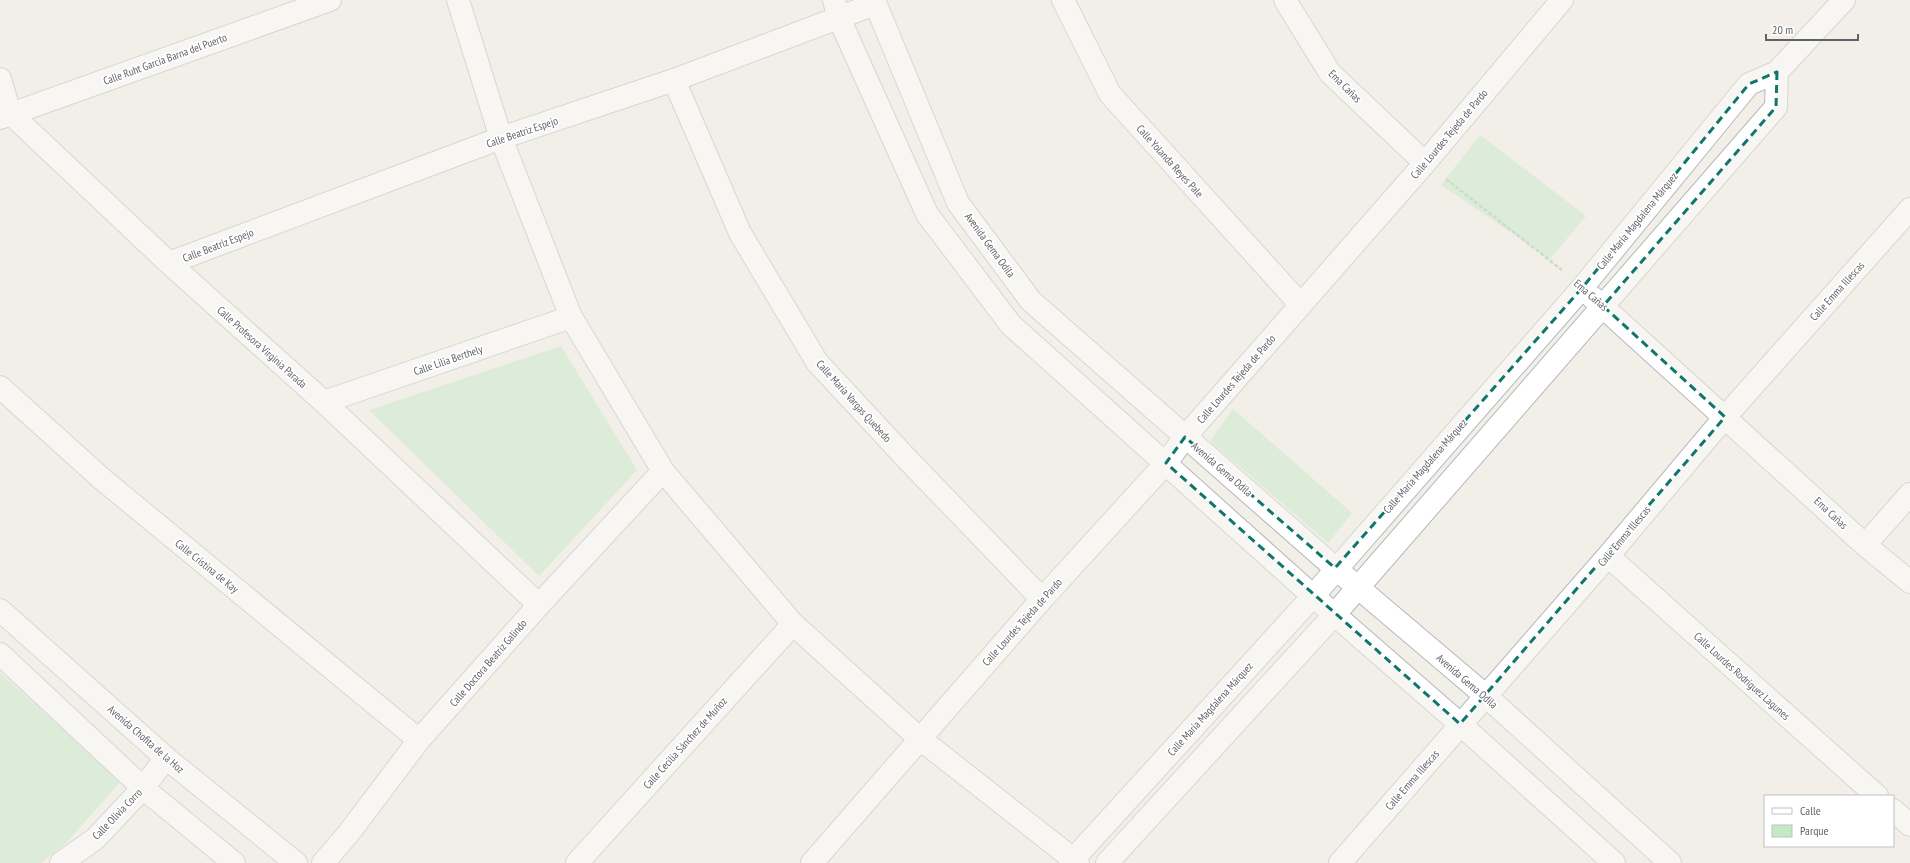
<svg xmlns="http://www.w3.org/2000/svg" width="1910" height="863" font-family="'PT Sans Narrow',sans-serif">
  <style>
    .green { fill: #c5e8c5 }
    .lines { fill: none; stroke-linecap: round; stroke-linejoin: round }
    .minor-casing { stroke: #b5b8bc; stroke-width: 24 }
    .tertiary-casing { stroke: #b5b8bc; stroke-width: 24 }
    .path { stroke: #9cc7a9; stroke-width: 2.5; stroke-dasharray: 4 2; stroke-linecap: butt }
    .minor { stroke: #fff; stroke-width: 22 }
    .tertiary { stroke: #fff; stroke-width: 22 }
    .marked { fill: none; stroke: #0f766e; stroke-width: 3; stroke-dasharray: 8 5; stroke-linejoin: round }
    .labels { text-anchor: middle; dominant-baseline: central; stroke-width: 3.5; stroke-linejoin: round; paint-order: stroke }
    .street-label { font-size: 11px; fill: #5f6368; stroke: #fff }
  </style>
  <rect width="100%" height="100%" fill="#f1efe8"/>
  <path class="green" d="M 1480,135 L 1586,216 L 1550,259 L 1441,185 Z
    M 561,346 L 637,470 L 539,576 L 369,410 Z
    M 1233,409 L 1352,513 L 1328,543 L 1210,441 Z
    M 0,673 L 121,781 L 67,842 L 41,863 L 0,863 Z"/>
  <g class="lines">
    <defs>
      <path id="minor" d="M 458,0 L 501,138 L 571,317 L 663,471 L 793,624 L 919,738 L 1078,863
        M 1063,0 L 1110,94 L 1301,305
        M 1285,0 L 1330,73 L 1425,163
        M 0,79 L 10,113 L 169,263 L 324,402 L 539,605
        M 674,80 L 740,233 L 817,362 L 907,459 L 1042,599
        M 0,118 L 330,0
        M 169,263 L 501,138 L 674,80 L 875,4
        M 1592,297 L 1865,545 L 1910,582
        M 0,387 L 102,479 L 419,740
        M 324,402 L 571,317
        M 1865,545 L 1910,494
        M 1608,556 L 1877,796
        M 1486,696 L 1670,863
        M 1460,724 L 1614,863
        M 1893,810 L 1910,825
        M 61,863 L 95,839 L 143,788 L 166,758
        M 323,863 L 348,834 L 419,740 L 539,605 L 663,471
        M 577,863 L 793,624
        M 812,863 L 1042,599 L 1166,463 L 1185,437 L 1425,163 L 1562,0
        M 1070,863 L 1313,596 L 1582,288 L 1749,84 L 1777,72 L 1844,0
        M 1107,863 L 1335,614 L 1776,107 L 1777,72
        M 1340,863 L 1608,556 L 1725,417 L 1910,209"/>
      <path id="tertiary" d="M 834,0 L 839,18 L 927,214 L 1011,325 L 1313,596 L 1460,724
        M 874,0 L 958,203 L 1031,301 L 1335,568 L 1486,696
        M 0,610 L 166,758 L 296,863
        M 0,654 L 143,788 L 234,863"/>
    </defs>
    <use href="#minor" class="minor-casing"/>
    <use href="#tertiary" class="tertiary-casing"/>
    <path class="path" d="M 1446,179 L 1562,270"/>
    <use href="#minor" class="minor"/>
    <use href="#tertiary" class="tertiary"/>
  </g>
  <path d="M0 0H1910V863H0ZM 1777,72 L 1776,107 L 1603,306 L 1725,417 L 1460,724 L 1166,463 L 1185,437 L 1335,568 L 1582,288 L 1749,84 Z" fill="#f1efe8" fill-opacity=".55" fill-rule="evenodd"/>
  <path class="marked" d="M 1777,72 L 1776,107 L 1603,306 L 1725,417 L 1460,724 L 1166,463 L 1185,437 L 1335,568 L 1582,288 L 1749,84 Z"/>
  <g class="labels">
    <g class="street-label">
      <text transform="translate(165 59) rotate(-20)">Calle Ruht García Barna del Puerto</text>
      <text transform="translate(1345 86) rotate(45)">Ema Cañas</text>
      <text transform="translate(522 132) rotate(-19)">Calle Beatriz Espejo</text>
      <text transform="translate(1449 134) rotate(-50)">Calle Lourdes Tejeda de Pardo</text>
      <text transform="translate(1170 161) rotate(48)">Calle Yolanda Reyes Pale</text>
      <text transform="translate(1637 221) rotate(-51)">Calle María Magdalena Márquez</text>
      <text transform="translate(218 245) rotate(-21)">Calle Beatriz Espejo</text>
      <text transform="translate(990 245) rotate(54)">Avenida Gema Odila</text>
      <text transform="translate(1837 291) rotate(-48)">Calle Emma Illescas</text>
      <text transform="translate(1591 295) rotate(41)">Ema Cañas</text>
      <text transform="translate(262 347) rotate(42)">Calle Profesora Virginia Parada</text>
      <text transform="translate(448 360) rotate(-19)">Calle Lilia Berthely</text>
      <text transform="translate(1236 379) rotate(-49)">Calle Lourdes Tejeda de Pardo</text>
      <text transform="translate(854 401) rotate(48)">Calle María Vargas Quebedo</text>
      <text transform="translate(1425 466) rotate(-49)">Calle María Magdalena Márquez</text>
      <text transform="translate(1222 469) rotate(41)">Avenida Gema Odila</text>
      <text transform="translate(1831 513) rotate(43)">Ema Cañas</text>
      <text transform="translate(1624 536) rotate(-50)">Calle Emma Illescas</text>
      <text transform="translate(207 566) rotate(39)">Calle Cristina de Kay</text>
      <text transform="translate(1022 622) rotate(-48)">Calle Lourdes Tejeda de Pardo</text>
      <text transform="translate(488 663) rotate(-49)">Calle Doctora Beatriz Galindo</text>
      <text transform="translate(1742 676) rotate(42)">Calle Lourdes Rodríguez Lagunes</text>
      <text transform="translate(1467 681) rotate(41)">Avenida Gema Odila</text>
      <text transform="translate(1210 709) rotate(-48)">Calle María Magdalena Márquez</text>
      <text transform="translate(146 739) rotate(41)">Avenida Chofita de la Hoz</text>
      <text transform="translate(685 743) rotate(-48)">Calle Cecilia Sánchez de Muñoz</text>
      <text transform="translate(1412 780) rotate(-49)">Calle Emma Illescas</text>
      <text transform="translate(117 814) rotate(-46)">Calle Olivia Corro</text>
    </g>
  </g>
  <rect x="1764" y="795" width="130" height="52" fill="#ffffff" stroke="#bfc1c3"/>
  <rect x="1772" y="808" width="20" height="6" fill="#ffffff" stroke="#bfc1c3"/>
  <text x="1800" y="815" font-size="12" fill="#5f6368">Calle</text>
  <rect x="1772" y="825" width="20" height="12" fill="#c5e8c5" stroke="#bfc1c3"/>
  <text x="1800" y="835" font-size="12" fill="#5f6368">Parque</text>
  <path d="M1766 34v6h92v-6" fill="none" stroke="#5f6368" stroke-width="2"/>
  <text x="1772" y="34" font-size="12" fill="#5f6368" stroke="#ffffff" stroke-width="3" paint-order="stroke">20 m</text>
</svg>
